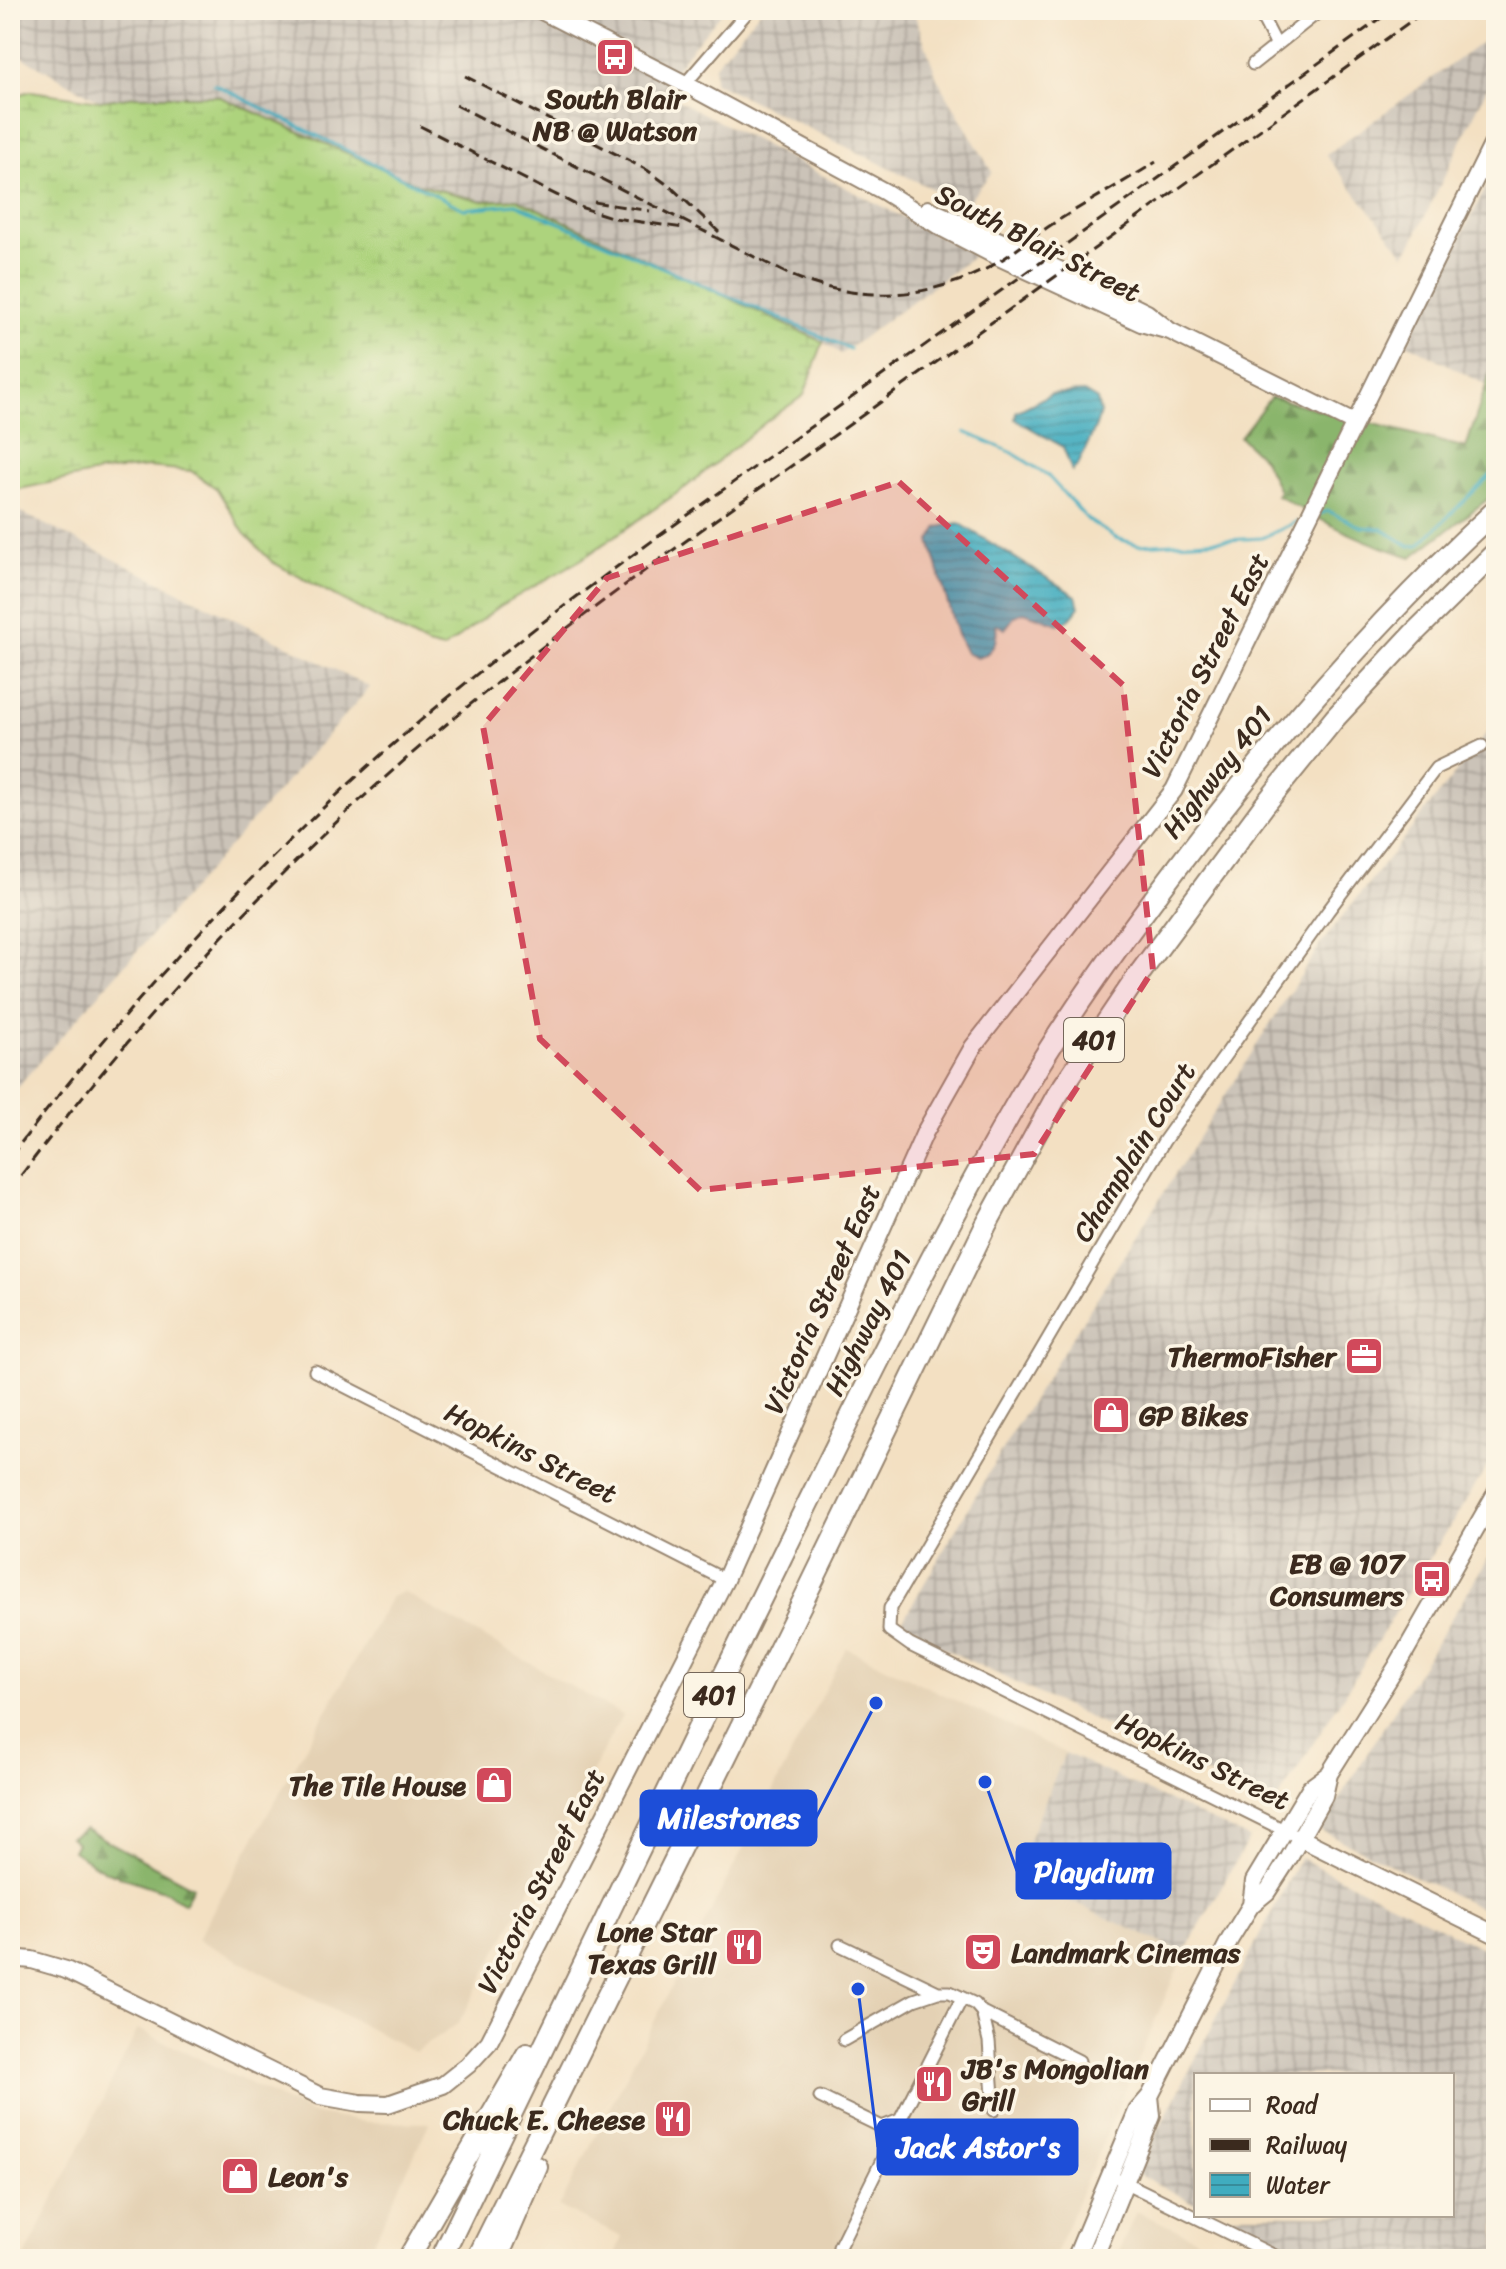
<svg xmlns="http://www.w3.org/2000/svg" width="1506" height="2269" font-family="Sriracha,sans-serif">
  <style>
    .built { fill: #e4d1b4 }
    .industrial { fill: url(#industrial-grid) }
    .forest { fill: url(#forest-firs); stroke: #627045; stroke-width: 2 }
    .wetland { fill: url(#wetland-marsh); stroke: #747e4e; stroke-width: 2 }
    .water { fill: url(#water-rules); stroke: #3e6b6e; stroke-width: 2 }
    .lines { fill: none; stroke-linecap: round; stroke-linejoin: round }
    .stream { stroke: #40acbf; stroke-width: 3 }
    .street-casing { stroke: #978570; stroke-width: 15 }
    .secondary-casing { stroke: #978570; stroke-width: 20 }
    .highway-casing { stroke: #978570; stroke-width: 24 }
    .street { stroke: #fff; stroke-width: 11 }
    .secondary { stroke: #fff; stroke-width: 16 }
    .highway { stroke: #fff; stroke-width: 20 }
    .rail { stroke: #3b2a1e; stroke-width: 3; stroke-dasharray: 12 6; stroke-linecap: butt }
    .marked { fill: #d1495b; fill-opacity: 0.2; stroke: #d1495b; stroke-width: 6; stroke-dasharray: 16 10; stroke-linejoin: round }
    .labels { text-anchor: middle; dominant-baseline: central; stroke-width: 7; stroke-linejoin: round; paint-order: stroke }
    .shield { fill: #fcf5e5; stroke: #75675a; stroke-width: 2 }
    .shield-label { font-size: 26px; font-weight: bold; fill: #3b2a1e }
    .poi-label { font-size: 28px; font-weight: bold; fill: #3b2a1e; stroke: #fcf5e5; text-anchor: end }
    .street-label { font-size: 28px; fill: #3b2a1e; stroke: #fcf5e5 }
    .leader { fill: none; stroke: #1d4ed8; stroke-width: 3 }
    .callout-dot { fill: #1d4ed8; stroke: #fcf5e5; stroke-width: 3 }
    .callout { fill: #1d4ed8; stroke: #1d4ed8; stroke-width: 3 }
    .callout-label { font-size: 30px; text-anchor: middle; font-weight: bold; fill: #fff }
  </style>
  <defs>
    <pattern id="industrial-grid" width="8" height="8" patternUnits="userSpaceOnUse" patternTransform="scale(2)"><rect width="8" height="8" fill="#cbc3b8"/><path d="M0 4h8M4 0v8" fill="none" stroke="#a69f95"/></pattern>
    <pattern id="forest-firs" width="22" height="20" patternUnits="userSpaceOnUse" patternTransform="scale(2)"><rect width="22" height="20" fill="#8ab56c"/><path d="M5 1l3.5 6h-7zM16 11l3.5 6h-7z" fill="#729358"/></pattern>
    <pattern id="wetland-marsh" width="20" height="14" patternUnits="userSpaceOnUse" patternTransform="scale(2)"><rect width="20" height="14" fill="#add37d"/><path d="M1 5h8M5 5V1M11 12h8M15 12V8" fill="none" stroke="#96b56c"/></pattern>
    <pattern id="water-rules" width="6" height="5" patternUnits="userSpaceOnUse" patternTransform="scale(2)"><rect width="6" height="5" fill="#40acbf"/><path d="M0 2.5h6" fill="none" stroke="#378c9b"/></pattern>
  </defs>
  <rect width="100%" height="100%" fill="#fcf5e5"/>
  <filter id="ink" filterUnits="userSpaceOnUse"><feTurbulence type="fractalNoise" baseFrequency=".0125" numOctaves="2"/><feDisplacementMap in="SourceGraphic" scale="16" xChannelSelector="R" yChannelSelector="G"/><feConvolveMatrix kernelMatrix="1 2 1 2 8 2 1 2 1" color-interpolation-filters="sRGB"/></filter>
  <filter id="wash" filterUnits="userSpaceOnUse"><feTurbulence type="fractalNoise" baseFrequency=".006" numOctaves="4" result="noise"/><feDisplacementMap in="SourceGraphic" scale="32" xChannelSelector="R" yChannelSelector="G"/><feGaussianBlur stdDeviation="1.8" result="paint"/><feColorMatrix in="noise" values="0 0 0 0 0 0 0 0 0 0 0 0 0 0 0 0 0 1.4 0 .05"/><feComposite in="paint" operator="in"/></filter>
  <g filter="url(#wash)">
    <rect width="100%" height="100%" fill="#f3e0c2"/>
    <path class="built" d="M 403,1592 L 622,1715 L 459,2023 L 415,2052 L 197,1939 L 391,1597 Z
      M 846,1648 L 1065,1753 L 1015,1876 L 1184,1953 L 1053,2259 L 613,2259 L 622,2237 L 559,2207 Z
      M 138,2029 L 310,2113 L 365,2122 L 429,2123 L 366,2259 L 24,2259 Z
      M 1136,2211 L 1240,2259 L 1116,2259 Z"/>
    <path class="industrial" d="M 10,10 L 724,10 L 682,60 L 662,92 L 975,255 L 841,354 L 823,342 L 517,199 L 482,201 L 417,184 L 218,96 L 136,96 L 100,101 L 10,50 Z
      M 761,10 L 913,10 L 937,78 L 992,172 L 965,205 L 714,82 L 715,65 Z
      M 1496,32 L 1496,70 L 1411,245 L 1404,254 L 1326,155 Z
      M 1496,168 L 1496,354 L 1486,385 L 1407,343 Z
      M 10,507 L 370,687 L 10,1095 Z
      M 1496,721 L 1496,1453 L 1274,1806 L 899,1627 L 1013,1431 L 1320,945 Z
      M 1496,1546 L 1496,1916 L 1320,1830 Z
      M 1065,1753 L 1249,1838 L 1184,1953 L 1014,1876 Z
      M 1300,1858 L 1496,1955 L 1496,2259 L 1302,2259 L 1217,2215 L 1452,2215 L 1452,2075 L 1196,2075 L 1196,2204 L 1136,2173 Z"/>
    <path class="forest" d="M 1496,354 L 1496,493 L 1412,557 C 1363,543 1320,521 1277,495 L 1279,490 L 1263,459 L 1240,437 L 1271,397 L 1466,448 Z
      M 85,1829 L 193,1887 L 184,1904 L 167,1892 L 107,1872 L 73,1851 L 77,1843 L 70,1837 Z"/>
    <path class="wetland" d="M 31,91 L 100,101 L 136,96 L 218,96 L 417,184 L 482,201 L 517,199 L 823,342 L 804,395 L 767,421 L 686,487 L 582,559 L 500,606 L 443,649 L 427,645 L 272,562 L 244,533 L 217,489 L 191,471 L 148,467 L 101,472 L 10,491 L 10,97 Z"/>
    <path class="water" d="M 1084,392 L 1097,400 L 1100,413 L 1096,426 L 1078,465 L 1072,471 L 1063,447 L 1015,419 L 1016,412 L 1051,394 Z
      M 959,523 L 1076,596 L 1079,607 L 1069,620 L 1058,624 L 1024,612 L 1015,616 L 1005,629 L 996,624 C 998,641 994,653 977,658 L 966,653 L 957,635 L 930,541 L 938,527 Z"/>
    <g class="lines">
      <path class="stream" d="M 214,84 L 464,209 L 516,204 L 850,349
        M 1496,388 L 1496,394
        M 965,432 L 1013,453 L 1047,475 L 1088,520 L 1116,538 L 1139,545 L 1262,538 L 1296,522
        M 1319,514 L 1328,511 L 1361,527 L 1382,529 L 1409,546 L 1419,545 L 1496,470"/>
    </g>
  </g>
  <g filter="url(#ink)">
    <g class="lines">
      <defs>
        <path id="street" d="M 1255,10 L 1261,15 L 1276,44
          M 1253,64 L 1321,10
          M 685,84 L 749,10
          M 315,1371 L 725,1580
          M 1300,1838 L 910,1645 L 889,1630 L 890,1608 L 1164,1141 L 1328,911 L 1436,768 L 1482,746
          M 840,1945 L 938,1992
          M 982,2012 L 1079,2061
          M 844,2040 L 914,2000 L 938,1992 L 950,1992 L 975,2004 L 982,2012 L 989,2041 L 994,2110
          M 820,2097 L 882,2127 L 889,2146 L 907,2139 L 900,2120 L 882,2127
          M 900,2120 L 962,1998
          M 907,2139 L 963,2166
          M 1120,2180 L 1281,2259
          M 839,2247 L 889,2146"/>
        <path id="secondary" d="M 540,10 L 685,84 L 885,192 L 942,228 L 990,253 L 1141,323 L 1170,331
          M 928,209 L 1000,241 L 1147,313 L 1170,331 L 1354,423
          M 1300,1838 L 1496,1935
          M 1251,1905 L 1254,1881 L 1310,1788 L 1329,1774
          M 10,1958 L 32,1960 L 66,1970 L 320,2096 L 360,2103 L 388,2104 L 443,2085 L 468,2065 L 489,2042 L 725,1580 L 925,1132 L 973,1047 L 1174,790 L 1496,137
          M 1075,2259 L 1137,2111 L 1150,2096 L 1230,1939 L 1251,1905 L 1267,1892 L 1289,1858 L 1324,1796 L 1329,1774 L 1397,1666 L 1496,1493
          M 1094,2259 L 1152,2116 L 1150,2096"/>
        <path id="highway" d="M 408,2259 L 527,2054
          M 441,2259 C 544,2045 648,1831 752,1617 C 840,1438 927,1257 1027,1085 C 1071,1011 1122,941 1174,872 C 1271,743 1377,619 1496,510
          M 477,2259 L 803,1601 L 986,1225 L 1056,1097 L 1137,977 L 1263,807 L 1335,718 L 1414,633 L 1496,552
          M 497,2259 L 537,2167"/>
      </defs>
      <use href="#street" class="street-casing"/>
      <use href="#secondary" class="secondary-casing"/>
      <use href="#highway" class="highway-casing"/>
      <use href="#street" class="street"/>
      <use href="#secondary" class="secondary"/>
      <use href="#highway" class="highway"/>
      <path class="rail" d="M 465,76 L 647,170 L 672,188 L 719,232
        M 456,105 L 788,274 C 851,302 922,301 984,270 C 1008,258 1028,240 1051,225 C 1085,203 1121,184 1156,162
        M 420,126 L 580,207 L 614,218 L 683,228
        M 594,202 L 650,211
        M 10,1157 C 113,1023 226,897 351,782 C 491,653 648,544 802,433 C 999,292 1196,152 1392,10
        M 10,1190 C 146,1008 301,842 477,699 C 602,597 736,506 867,412 C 1053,278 1240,145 1426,10"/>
    </g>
  </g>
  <path class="marked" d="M 899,482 L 1123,685 L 1153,970 L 1034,1154 L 700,1190 L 540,1039 L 483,726 L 607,578 Z"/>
  <defs>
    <symbol id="bus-square" viewBox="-11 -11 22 22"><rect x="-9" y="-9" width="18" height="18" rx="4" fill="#d1495b" stroke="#fcf5e5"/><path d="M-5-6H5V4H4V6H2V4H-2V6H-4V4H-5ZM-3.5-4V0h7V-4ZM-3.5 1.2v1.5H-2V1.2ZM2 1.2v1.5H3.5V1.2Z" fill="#fff"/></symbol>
    <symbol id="office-square" viewBox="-11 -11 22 22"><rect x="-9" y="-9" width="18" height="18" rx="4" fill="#d1495b" stroke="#fcf5e5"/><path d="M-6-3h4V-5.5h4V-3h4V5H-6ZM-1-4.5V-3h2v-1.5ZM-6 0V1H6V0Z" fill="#fff"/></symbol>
    <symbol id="shop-square" viewBox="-11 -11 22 22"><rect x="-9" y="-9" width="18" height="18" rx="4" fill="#d1495b" stroke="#fcf5e5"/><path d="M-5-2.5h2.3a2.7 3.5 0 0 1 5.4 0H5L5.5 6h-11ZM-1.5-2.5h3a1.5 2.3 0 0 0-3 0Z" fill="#fff"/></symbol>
    <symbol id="restaurant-square" viewBox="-11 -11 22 22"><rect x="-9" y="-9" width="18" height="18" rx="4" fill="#d1495b" stroke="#fcf5e5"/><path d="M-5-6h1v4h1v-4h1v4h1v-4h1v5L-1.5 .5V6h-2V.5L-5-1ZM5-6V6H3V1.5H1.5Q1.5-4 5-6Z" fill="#fff"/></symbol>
    <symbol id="theatre-square" viewBox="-11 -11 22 22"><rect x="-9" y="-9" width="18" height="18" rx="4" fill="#d1495b" stroke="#fcf5e5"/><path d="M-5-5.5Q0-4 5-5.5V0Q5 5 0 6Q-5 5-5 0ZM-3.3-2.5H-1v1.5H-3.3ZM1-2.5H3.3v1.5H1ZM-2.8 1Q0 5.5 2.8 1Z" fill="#fff"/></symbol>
  </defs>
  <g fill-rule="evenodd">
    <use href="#bus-square" x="593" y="35" width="44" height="44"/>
    <use href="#office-square" x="1342" y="1334" width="44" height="44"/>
    <use href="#shop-square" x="1089" y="1393" width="44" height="44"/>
    <use href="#bus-square" x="1410" y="1557" width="44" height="44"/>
    <use href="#shop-square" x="472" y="1763" width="44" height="44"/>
    <use href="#restaurant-square" x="722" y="1925" width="44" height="44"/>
    <use href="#theatre-square" x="961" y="1930" width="44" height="44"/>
    <use href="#restaurant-square" x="912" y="2062" width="44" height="44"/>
    <use href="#restaurant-square" x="651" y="2097" width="44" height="44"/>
    <use href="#shop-square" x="218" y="2154" width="44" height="44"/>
  </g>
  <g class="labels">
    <g class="shield">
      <rect x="1064" y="1018" width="60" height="44" rx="6"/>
      <rect x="684" y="1673" width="60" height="44" rx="6"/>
    </g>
    <g class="shield-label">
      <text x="1094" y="1040">401</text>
      <text x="714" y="1695">401</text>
    </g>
    <g class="poi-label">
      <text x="615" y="98" text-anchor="middle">South Blair<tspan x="615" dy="32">NB @ Watson</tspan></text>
      <text x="1336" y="1356">ThermoFisher</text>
      <text x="1139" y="1415" text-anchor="start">GP Bikes</text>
      <text x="1404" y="1563">EB @ 107<tspan x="1404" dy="32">Consumers</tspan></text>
      <text x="466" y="1785">The Tile House</text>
      <text x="716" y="1931">Lone Star<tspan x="716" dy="32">Texas Grill</tspan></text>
      <text x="1011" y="1952" text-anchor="start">Landmark Cinemas</text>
      <text x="962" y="2068" text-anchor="start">JB's Mongolian<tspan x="962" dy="32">Grill</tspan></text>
      <text x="645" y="2119">Chuck E. Cheese</text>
      <text x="268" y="2176" text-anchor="start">Leon's</text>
    </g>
    <g class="street-label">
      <text transform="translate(1038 243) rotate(27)">South Blair Street</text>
      <text transform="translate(1205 665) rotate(-63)">Victoria Street East</text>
      <text transform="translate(1217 772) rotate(-52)">Highway 401</text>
      <text transform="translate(1134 1152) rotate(-58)">Champlain Court</text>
      <text transform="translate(822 1299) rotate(-66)">Victoria Street East</text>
      <text transform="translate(868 1323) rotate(-63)">Highway 401</text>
      <text transform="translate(531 1453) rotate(27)">Hopkins Street</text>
      <text transform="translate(1203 1761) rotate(26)">Hopkins Street</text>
      <text transform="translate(541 1881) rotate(-63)">Victoria Street East</text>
    </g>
  </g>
  <path class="leader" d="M876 1703L816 1818M985 1782L1017 1871M858 1989L878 2147"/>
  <g class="callout-dot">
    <circle cx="876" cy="1703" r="8"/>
    <circle cx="985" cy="1782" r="8"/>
    <circle cx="858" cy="1989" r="8"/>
  </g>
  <g class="callout">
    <rect x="641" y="1791" width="175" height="54" rx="8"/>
    <rect x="1017" y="1844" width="153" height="54" rx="8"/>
    <rect x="878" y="2120" width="199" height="54" rx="8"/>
  </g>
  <g class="callout-label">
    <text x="729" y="1828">Milestones</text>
    <text x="1094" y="1882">Playdium</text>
    <text x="978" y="2157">Jack Astor's</text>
  </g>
  <rect width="1506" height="2269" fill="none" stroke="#fcf5e5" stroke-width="40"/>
  <rect x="1194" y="2073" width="260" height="144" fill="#fcf5e5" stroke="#afa495" stroke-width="2"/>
  <rect x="1210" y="2099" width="40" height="12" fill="#ffffff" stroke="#afa495" stroke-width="2"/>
  <text x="1266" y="2113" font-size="24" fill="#3b2a1e">Road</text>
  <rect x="1210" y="2139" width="40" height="12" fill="#3b2a1e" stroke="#afa495" stroke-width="2"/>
  <text x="1266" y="2153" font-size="24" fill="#3b2a1e">Railway</text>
  <rect x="1210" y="2173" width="40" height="24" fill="url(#water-rules)" stroke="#afa495" stroke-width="2"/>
  <text x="1266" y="2193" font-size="24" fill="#3b2a1e">Water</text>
</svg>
